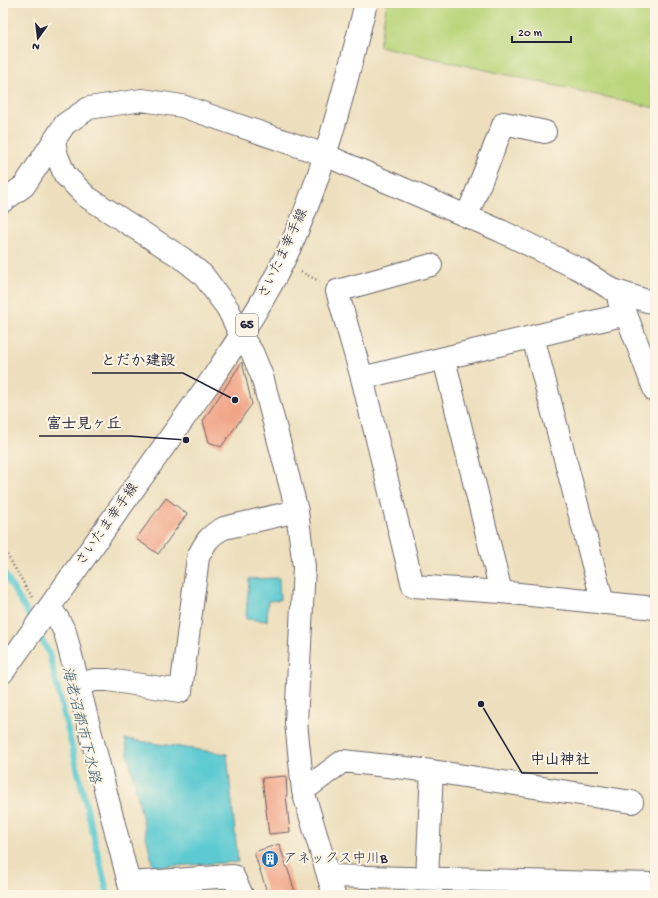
<svg xmlns="http://www.w3.org/2000/svg" width="658" height="898" font-family="'Gochi Hand','Klee One',sans-serif">
  <style>
    .green { fill: #bad67c; stroke: #6e7c5c }
    .water { fill: #5dcad2; stroke: #407686 }
    .lines { fill: none; stroke-linecap: round; stroke-linejoin: round }
    .stream { stroke: #5dcad2; stroke-width: 6 }
    .building { fill: #f0a082 }
    .minor-casing { stroke: #696468; stroke-width: 24 }
    .major-casing { stroke: #696468; stroke-width: 24 }
    .path { stroke: #696468; stroke-width: 2.5; stroke-dasharray: 1 3; stroke-linecap: butt }
    .minor { stroke: #fff; stroke-width: 22 }
    .major { stroke: #fff; stroke-width: 22 }
    .labels { text-anchor: middle; dominant-baseline: central; stroke-width: 4; stroke-linejoin: round; paint-order: stroke }
    .shield { fill: #fcf5e5; stroke: #63616e; stroke-width: 1 }
    .shield-label { font-size: 13px; font-weight: bold; fill: #22223b }
    .street-label { font-size: 14px; fill: #22223b; stroke: #fcf5e5 }
    .poi-label { font-size: 14px; fill: #22223b; stroke: #fcf5e5; text-anchor: start }
    .water-label { font-size: 15px; font-style: italic; fill: #375d70; stroke: #fcf5e5 }
    .leader { fill: none; stroke: #22223b; stroke-width: 1.5 }
    .callout-dot { fill: #22223b; stroke: #fcf5e5; stroke-width: 1.5 }
    .callout-label { font-size: 15px; text-anchor: middle; font-weight: bold; fill: #22223b; stroke: #fcf5e5; stroke-width: 4; stroke-linejoin: round; paint-order: stroke }
  </style>
  <rect width="100%" height="100%" fill="#fcf5e5"/>
  <filter id="ink" filterUnits="userSpaceOnUse"><feTurbulence type="fractalNoise" baseFrequency=".025" numOctaves="2"/><feDisplacementMap in="SourceGraphic" scale="8" xChannelSelector="R" yChannelSelector="G"/><feConvolveMatrix kernelMatrix="1 2 1 2 8 2 1 2 1" color-interpolation-filters="sRGB"/></filter>
  <filter id="wash" filterUnits="userSpaceOnUse"><feTurbulence type="fractalNoise" baseFrequency=".012" numOctaves="4" result="noise"/><feDisplacementMap in="SourceGraphic" scale="16" xChannelSelector="R" yChannelSelector="G"/><feGaussianBlur stdDeviation="0.9" result="paint"/><feColorMatrix in="noise" values="0 0 0 0 0 0 0 0 0 0 0 0 0 0 0 0 0 1.4 0 .05"/><feComposite in="paint" operator="in"/></filter>
  <g filter="url(#wash)">
    <rect width="100%" height="100%" fill="#eddfbd"/>
    <path class="green" d="M 387,3 L 655,3 L 655,108 L 379,46 Z"/>
    <path class="water" d="M 279,578 L 280,600 L 268,601 L 267,621 L 246,619 L 249,579 Z
      M 125,739 L 227,754 L 238,862 L 153,867 Z"/>
    <g class="lines">
      <path class="stream" d="M 3,571 L 33,623
        M 37,631 L 49,653 L 108,895"/>
    </g>
    <g id="blocks">
      <path class="building" d="M 242,362 L 252,404 L 221,447 L 209,442 L 203,421 Z
        M 166,498 L 187,514 L 158,554 L 136,539 Z
        M 286,776 L 287,795 L 286,795 L 290,832 L 269,834 L 262,778 Z
        M 279,844 L 288,870 L 296,895 L 268,895 L 254,852 Z"/>
    </g>
  </g>
  <g filter="url(#ink)">
    <use href="#blocks" fill-opacity="0" stroke="#696468" stroke-width="1"/>
    <g class="lines">
      <defs>
        <path id="minor" d="M 54,141 L 57,156 L 65,175 L 87,197 L 182,258 L 203,275 L 228,309 L 241,336 L 252,352 L 262,376 L 297,511 L 304,567 L 296,722 L 303,791 L 334,895
          M 3,201 L 24,186 L 65,124 L 89,108 L 142,100 L 182,106 L 325,155 L 501,231 L 581,270 L 613,290 L 647,301 L 655,302
          M 467,216 L 504,123 L 545,132
          M 431,265 L 337,291 L 362,378 L 413,586 L 501,592 L 655,608
          M 619,301 L 626,314 L 655,391
          M 533,337 L 603,603
          M 444,359 L 501,592
          M 362,378 L 626,314
          M 50,608 L 58,619 L 65,632 L 132,895
          M 79,684 L 95,680 L 108,680 L 181,691 L 198,557 C 205,543 209,535 224,528 L 297,511
          M 432,771 L 427,879 L 432,895
          M 303,791 L 343,761 L 432,771 L 632,802
          M 329,876 L 602,883
          M 129,883 L 233,876 L 242,895
          M 601,895 L 602,883 L 655,884"/>
        <path id="major" d="M 3,672 L 212,379 C 237,341 263,303 283,262 C 323,180 344,91 366,3"/>
      </defs>
      <use href="#minor" class="minor-casing"/>
      <use href="#major" class="major-casing"/>
      <path class="path" d="M 301,272 L 319,281
        M 3,548 L 32,597"/>
      <use href="#minor" class="minor"/>
      <use href="#major" class="major"/>
    </g>
  </g>
  <defs>
    <symbol id="building-disc" viewBox="-11 -11 22 22"><circle r="9.5" fill="#1f6fb2" stroke="#fcf5e5"/><path d="M-4-6H4V6H1V3H-1V6H-4ZM-2.5-4.3h1.7v1.8h-1.7ZM.8-4.3h1.7v1.8H.8ZM-2.5-1h1.7V.8h-1.7ZM.8-1h1.7V.8H.8Z" fill="#fff"/></symbol>
  </defs>
  <g fill-rule="evenodd">
    <use href="#building-disc" x="260" y="849" width="20" height="20"/>
  </g>
  <g class="labels">
    <rect class="shield" x="236" y="314" width="22" height="22" rx="3"/>
    <g class="shield-label">
      <text x="247" y="325">65</text>
    </g>
    <g class="street-label">
      <text transform="translate(284 254) rotate(-65)">さいたま幸手線</text>
      <text transform="translate(108 525) rotate(-55)">さいたま幸手線</text>
    </g>
    <g class="poi-label">
      <text x="283" y="859">アネックス中川B</text>
    </g>
    <g class="water-label">
      <text transform="translate(80 725) rotate(76)">海老沼都市下水路</text>
    </g>
  </g>
  <path class="leader" d="M235 400L183 373H92M186 440L130 436H39M481 704L522 773H598"/>
  <g class="callout-dot">
    <circle cx="235" cy="400" r="4"/>
    <circle cx="186" cy="440" r="4"/>
    <circle cx="481" cy="704" r="4"/>
  </g>
  <g class="callout-label">
    <text x="138" y="365">とだか建設</text>
    <text x="84" y="428">富士見ヶ丘</text>
    <text x="560" y="764">中山神社</text>
  </g>
  <rect width="658" height="898" fill="none" stroke="#fcf5e5" stroke-width="16"/>
  <g transform="translate(38 38) rotate(194)" stroke="#fcf5e5" stroke-width="3" paint-order="stroke">
  <path d="M0-3L7 15L0 10L-7 15Z" fill="#22223b"/>
  <text y="-6" font-size="11" font-weight="bold" text-anchor="middle" fill="#22223b">N</text>
  </g>
  <path d="M512 36v6h59v-6" fill="none" stroke="#22223b" stroke-width="2"/>
  <text x="518" y="36" font-size="12" fill="#22223b" stroke="#fcf5e5" stroke-width="3" paint-order="stroke">20 m</text>
</svg>
